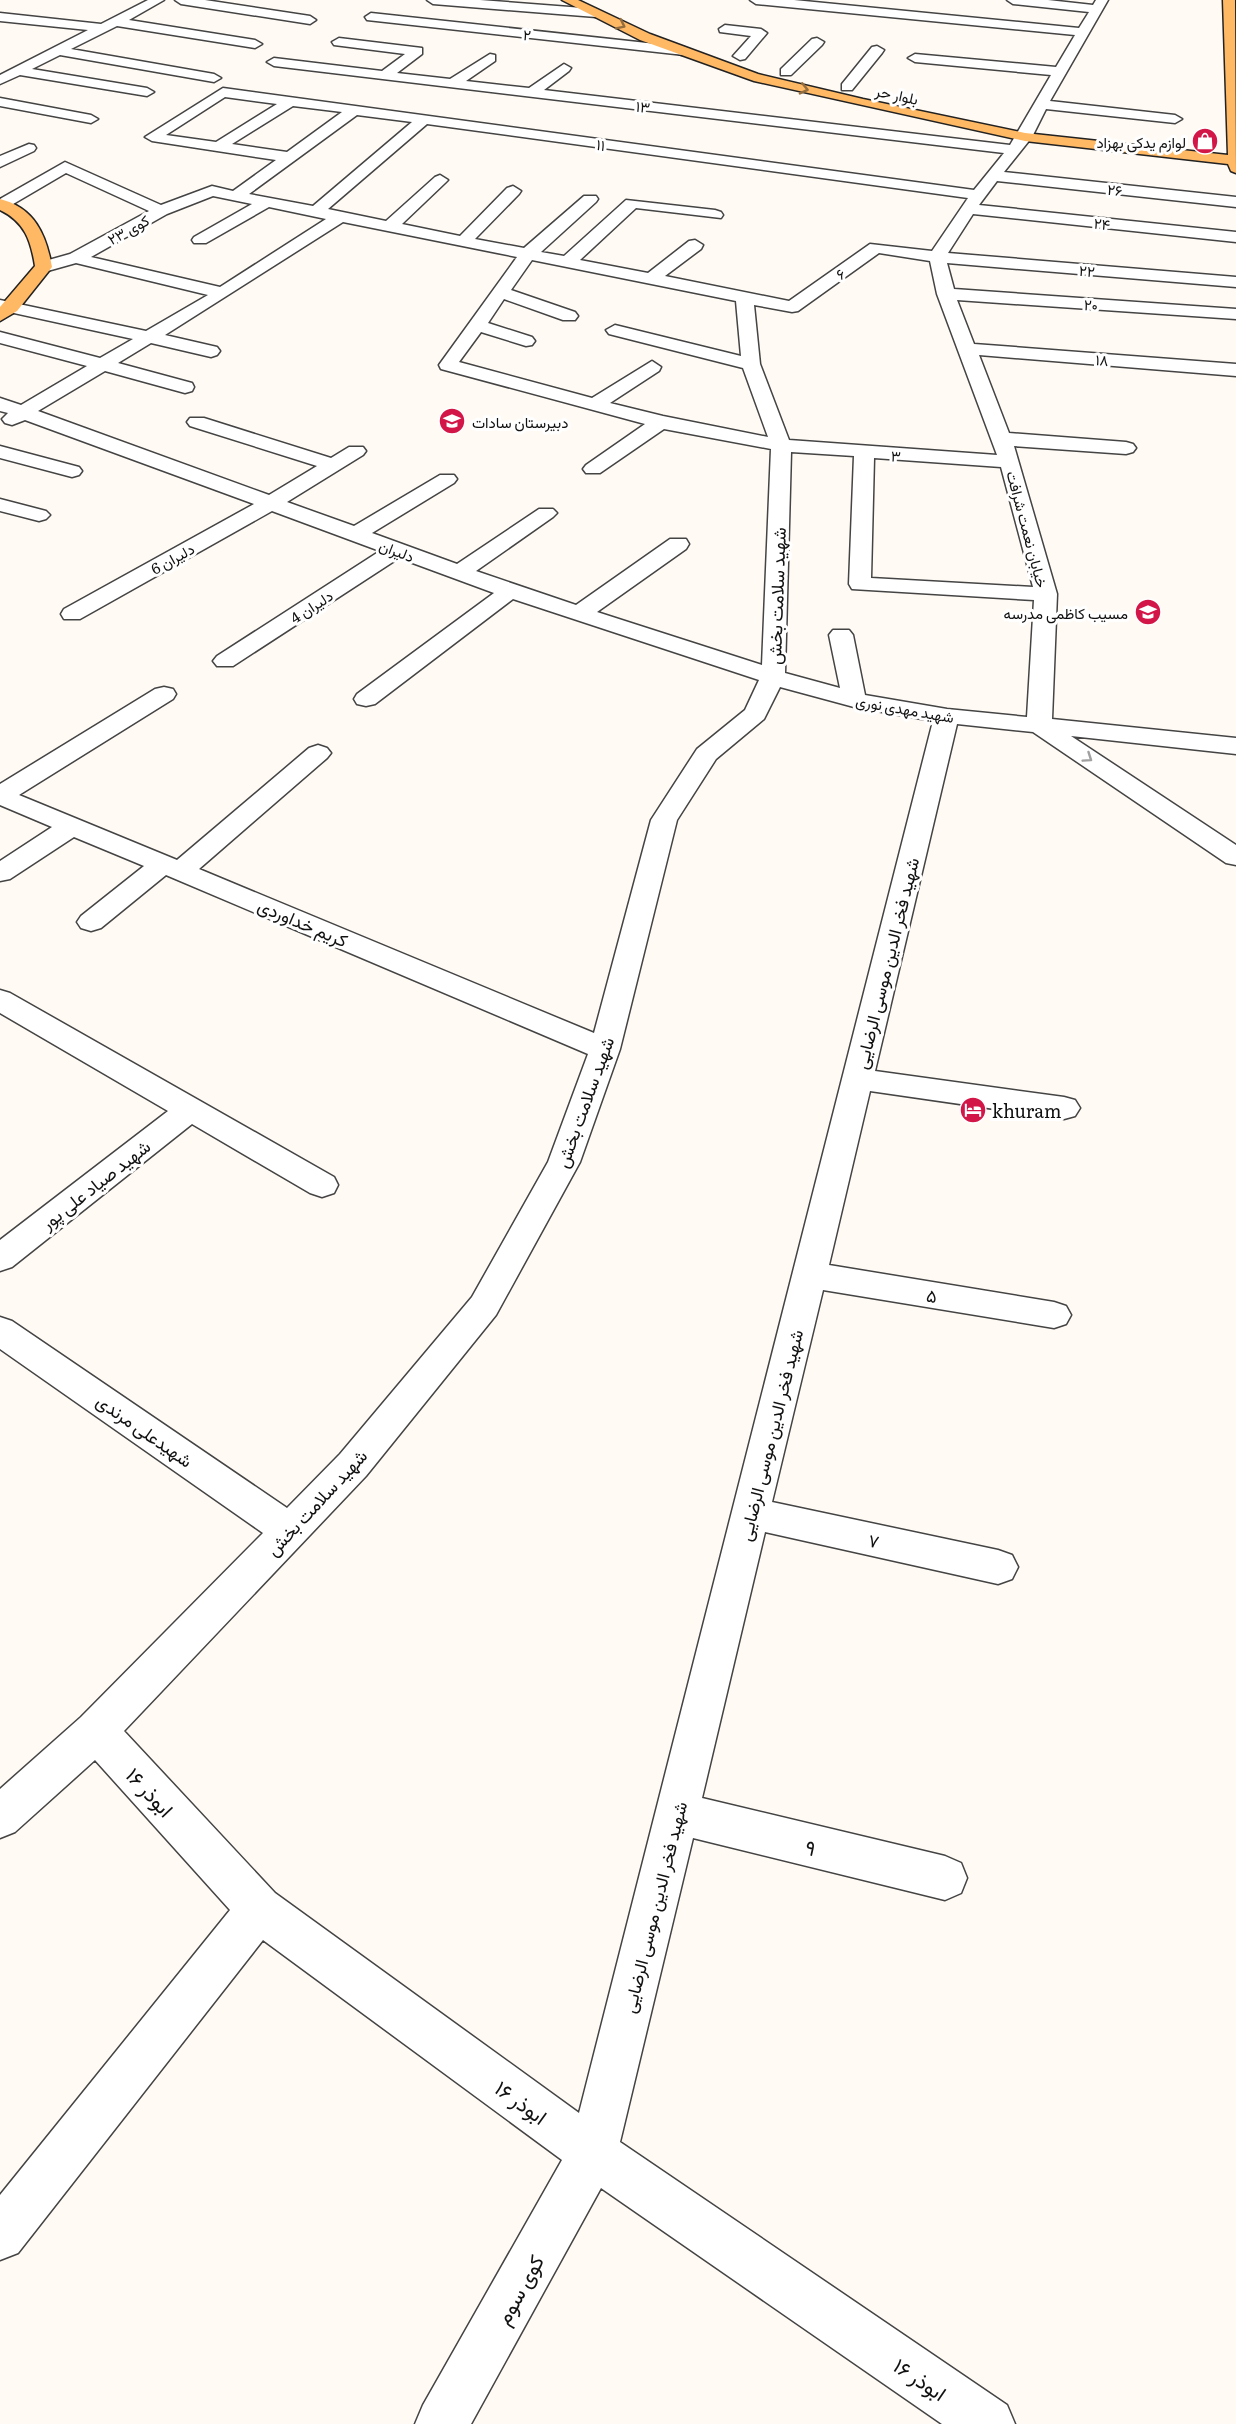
<svg xmlns="http://www.w3.org/2000/svg" width="1236" height="2424" font-family="Literata,Vazirmatn,serif">
  <style>
    .lines { fill: none; stroke-linecap: round; stroke-linejoin: round }
    .minor-casing { stroke: #444; stroke-width: 3 }
    .major-casing { stroke: #222; stroke-width: 3 }
    .minor { fill: #fff; fill-rule: evenodd }
    .major { fill: #ffb864; fill-rule: evenodd }
    .oneway { stroke: #946d3f }
    .oneway2 { stroke: #a0a0a0 }
    .labels { text-anchor: middle; dominant-baseline: central; stroke-width: 6; stroke-linejoin: round; paint-order: stroke }
    .far-street-label { font-size: 15px; fill: #111; stroke: #fff }
    .far-poi-label { font-size: 15px; fill: #111; stroke: #fff; text-anchor: end }
    .street-label { font-size: 18px; fill: #111; stroke: #fff }
    .poi-label { font-size: 18px; fill: #111; stroke: #fff; text-anchor: start }
    .near-street-label { font-size: 21px; fill: #111; stroke: #fff }
  </style>
  <rect width="100%" height="100%" fill="#fffaf4"/>
  <g class="lines">
    <defs>
      <path id="minor" d="M 148,0 L 164,0 L 129,20 L 255,40 L 262,44 L 255,48 L 117,26 L 71,49 L 214,74 L 221,78 L 214,82 L 60,55 L 32,69 L 147,88 L 154,92 L 147,96 L 20,75 L 0,84 L 0,75 L 88,30 L 0,21 L 0,13 L 101,24 Z
        M 175,0 L 205,0 L 310,16 L 316,20 L 310,24 L 181,4 Z
        M 427,0 L 480,0 L 596,9 L 602,13 L 596,17 L 433,4 Z
        M 750,0 L 794,0 L 1079,28 L 1089,12 L 1013,4 L 1007,0 L 1048,0 L 1093,5 L 1096,0 L 1108,0 L 1050,101 L 1175,115 L 1182,119 L 1175,123 L 1046,109 L 1032,137 L 1004,172 L 1236,197 L 1236,207 L 997,181 L 979,205 L 1236,232 L 1236,242 L 973,214 L 948,253 L 1236,277 L 1236,287 L 947,263 L 954,289 L 1236,309 L 1236,319 L 957,300 L 974,344 L 1236,364 L 1236,376 L 979,355 L 1009,433 L 1126,442 L 1133,444 L 1136,448 L 1133,452 L 1126,454 L 1014,446 L 1057,594 L 1052,719 L 1236,738 L 1236,754 L 1071,736 L 1236,845 L 1236,865 L 1226,863 L 1033,732 L 957,724 L 875,1071 L 1064,1097 L 1075,1100 L 1080,1108 L 1075,1116 L 1064,1119 L 870,1091 L 829,1265 L 1054,1302 L 1066,1306 L 1071,1315 L 1066,1324 L 1054,1328 L 823,1290 L 772,1502 L 998,1550 L 1012,1555 L 1018,1567 L 1012,1579 L 998,1584 L 765,1532 L 702,1798 L 945,1856 L 961,1863 L 967,1878 L 961,1893 L 945,1900 L 693,1838 L 620,2142 L 1007,2405 L 1015,2424 L 942,2424 L 601,2188 L 471,2424 L 415,2424 L 423,2405 L 562,2160 L 263,1940 L 18,2253 L 0,2260 L 0,2195 L 230,1910 L 95,1760 L 15,1832 L 0,1838 L 0,1789 L 81,1717 L 263,1533 L 0,1349 L 0,1317 L 12,1321 L 287,1508 L 340,1454 L 472,1297 L 548,1162 L 588,1054 L 166,875 L 101,928 L 91,931 L 81,928 L 77,922 L 81,916 L 144,866 L 74,837 L 10,879 L 0,881 L 0,861 L 52,827 L 0,805 L 0,784 L 155,689 L 164,687 L 173,689 L 176,694 L 173,699 L 19,795 L 177,860 L 309,748 L 318,745 L 327,748 L 331,753 L 327,758 L 199,869 L 594,1033 L 651,820 L 697,749 L 745,710 L 759,680 L 513,599 L 375,704 L 366,706 L 357,704 L 354,699 L 357,694 L 494,593 L 399,558 L 233,666 L 217,666 L 213,661 L 217,656 L 380,551 L 272,511 L 80,619 L 64,619 L 61,614 L 64,609 L 254,504 L 25,420 L 12,425 L 5,423 L 2,419 L 8,413 L 0,411 L 0,398 L 21,405 L 87,366 L 0,343 L 0,332 L 100,358 L 133,339 L 0,310 L 0,300 L 146,331 L 208,295 L 76,263 L 44,272 L 36,267 L 38,263 L 70,254 L 149,211 L 66,173 L 8,207 L 0,208 L 0,199 L 65,162 L 161,205 L 212,186 L 233,191 L 276,160 L 152,141 L 145,137 L 223,88 L 974,190 L 1004,153 L 274,66 L 267,62 L 274,58 L 382,71 L 405,54 L 334,45 L 332,42 L 339,38 L 422,48 L 422,54 L 397,73 L 450,79 L 490,54 L 495,55 L 495,61 L 466,81 L 529,88 L 564,64 L 571,68 L 569,71 L 544,90 L 1010,145 L 1051,75 L 915,62 L 908,58 L 915,54 L 1056,67 L 1075,35 L 756,4 ZM 225,97 L 277,104 L 216,142 L 166,135 ZM 293,106 L 342,112 L 287,152 L 232,144 ZM 357,115 L 412,122 L 313,206 L 249,194 ZM 427,124 L 968,198 L 932,251 L 870,244 L 789,301 L 665,276 L 701,249 L 703,245 L 695,240 L 689,241 L 648,273 L 580,260 L 636,208 L 721,218 L 723,215 L 721,212 L 715,210 L 626,200 L 564,256 L 541,252 L 596,202 L 598,199 L 596,196 L 584,196 L 524,248 L 475,239 L 519,194 L 521,191 L 513,186 L 507,188 L 460,236 L 402,224 L 445,183 L 448,180 L 440,175 L 435,177 L 386,221 L 328,209 ZM 213,196 L 252,204 L 194,237 L 192,240 L 194,243 L 206,243 L 269,207 L 326,219 L 220,287 L 91,257 L 167,214 ZM 343,222 L 517,257 L 439,365 L 441,369 L 645,424 L 586,465 L 583,469 L 586,473 L 600,473 L 664,429 L 771,449 L 762,665 L 597,612 L 686,549 L 689,544 L 686,539 L 670,539 L 576,605 L 476,571 L 553,517 L 557,513 L 553,509 L 539,509 L 457,564 L 372,533 L 454,483 L 457,479 L 454,475 L 440,475 L 354,526 L 287,502 L 363,455 L 366,451 L 363,447 L 349,447 L 331,458 L 204,418 L 190,418 L 187,422 L 190,426 L 317,466 L 269,495 L 38,411 L 105,371 L 185,393 L 192,391 L 194,387 L 192,383 L 118,363 L 151,343 L 211,357 L 217,355 L 220,351 L 217,347 L 165,335 ZM 879,253 L 930,261 L 937,294 L 997,455 L 789,440 L 760,364 L 754,305 L 792,312 L 798,311 ZM 532,260 L 736,301 L 741,356 L 615,325 L 606,330 L 609,334 L 743,368 L 768,437 L 663,416 L 610,403 L 659,371 L 661,367 L 652,361 L 592,398 L 459,362 L 481,332 L 526,346 L 532,345 L 535,341 L 532,337 L 488,323 L 504,299 L 563,320 L 575,320 L 578,316 L 575,312 L 511,290 ZM 791,452 L 854,456 L 849,584 L 852,589 L 1034,600 L 1027,717 L 947,709 L 865,695 L 853,635 L 849,630 L 833,630 L 829,635 L 840,688 L 785,673 ZM 874,458 L 1001,467 L 1033,587 L 871,578 ZM 780,687 L 854,707 L 933,721 L 579,2113 L 275,1893 L 124,1731 L 366,1476 L 496,1315 L 580,1162 L 620,1049 L 677,820 L 716,759 L 764,719 Z
        M 371,13 L 684,47 L 691,51 L 684,55 L 367,20 L 365,17 Z
        M 725,25 L 761,29 L 767,33 L 745,59 L 740,60 L 733,56 L 751,36 L 720,32 L 719,29 Z
        M 817,38 L 824,42 L 822,45 L 791,75 L 781,75 L 781,69 L 812,39 Z
        M 877,46 L 884,50 L 882,53 L 852,90 L 842,90 L 842,84 L 872,47 Z
        M 0,98 L 91,115 L 98,119 L 91,123 L 0,106 Z
        M 29,144 L 34,145 L 36,148 L 34,151 L 0,167 L 0,156 Z
        M 0,446 L 79,467 L 82,471 L 79,475 L 72,477 L 0,458 Z
        M 0,499 L 46,511 L 50,515 L 46,519 L 39,521 L 0,511 Z
        M 0,990 L 10,993 L 334,1177 L 338,1185 L 334,1193 L 322,1197 L 310,1193 L 192,1124 L 12,1267 L 0,1271 L 0,1240 L 168,1111 L 0,1013 Z"/>
      <path id="major" d="M 562,0 L 578,0 L 650,34 L 758,74 L 863,99 L 1025,133 L 1228,155 L 1223,0 L 1235,0 L 1236,173 L 1231,171 L 1228,164 L 1025,141 L 754,81 L 640,40 Z
        M 0,199 C 35,208 46,235 52,267 L 17,311 L 0,321 L 0,307 L 35,266 C 31,241 25,222 0,210 Z"/>
    </defs>
    <use href="#minor" class="minor-casing"/>
    <use href="#major" class="major-casing"/>
    <use href="#minor" class="minor"/>
    <use href="#major" class="major"/>
  </g>
  <defs><path id="oneway-chevron" d="M-2-3.5L2.5 0L-2 3.5" fill="none" stroke-width="1.6" stroke-linecap="round" stroke-linejoin="round" transform="scale(1.5)"/></defs>
  <g class="oneway">
    <use href="#oneway-chevron" transform="translate(621 25) rotate(26)"/>
    <use href="#oneway-chevron" transform="translate(804 89) rotate(13)"/>
  </g>
  <use class="oneway2" href="#oneway-chevron" transform="translate(1088 758) rotate(34)"/>
  <defs>
    <symbol id="shop-disc" viewBox="-11 -11 22 22"><circle r="9.5" fill="#d31648" stroke="#fff"/><path d="M-5-2.5h2.3a2.7 3.5 0 0 1 5.4 0H5L5.5 6h-11ZM-1.5-2.5h3a1.5 2.3 0 0 0-3 0Z" fill="#fff"/></symbol>
    <symbol id="school-disc" viewBox="-11 -11 22 22"><circle r="9.5" fill="#d31648" stroke="#fff"/><path d="M0-5L7-2L0 1L-7-2ZM-4 1L0 2.5L4 1V4Q0 6-4 4Z" fill="#fff"/></symbol>
    <symbol id="hotel-disc" viewBox="-11 -11 22 22"><circle r="9.5" fill="#d31648" stroke="#fff"/><path d="M-6-4.5h1.5V1H6V5H4.5V3h-9V5H-6ZM-4 0a1.8 1.8 0 1 1 3.6 0ZM.5 0V-2.5h3Q6-2.5 6 0Z" fill="#fff"/></symbol>
  </defs>
  <g fill-rule="evenodd">
    <use href="#shop-disc" x="1190" y="126" width="30" height="30"/>
    <use href="#school-disc" x="437" y="406" width="30" height="30"/>
    <use href="#school-disc" x="1133" y="597" width="30" height="30"/>
    <use href="#hotel-disc" x="958" y="1095" width="30" height="30"/>
  </g>
  <g class="labels">
    <g class="far-street-label">
      <text transform="translate(527 34) rotate(6)">۲</text>
      <text transform="translate(897 94) rotate(12)">بلوار حر</text>
      <text transform="translate(643 106) rotate(7)">۱۳</text>
      <text transform="translate(601 144) rotate(8)">۱۱</text>
      <text transform="translate(1115 189) rotate(6)">۲۶</text>
      <text transform="translate(1102 223) rotate(6)">۲۴</text>
      <text transform="translate(128 229) rotate(-29)">کوی ۲۳</text>
      <text transform="translate(1087 270) rotate(5)">۲۲</text>
      <text transform="translate(840 273) rotate(-35)">۶</text>
      <text transform="translate(1091 304) rotate(4)">۲۰</text>
      <text transform="translate(1102 359) rotate(5)">۱۸</text>
      <text transform="translate(896 455) rotate(4)">۳</text>
      <text transform="translate(1028 529) rotate(75)">خیابان نعمت شرافت</text>
      <text transform="translate(397 550) rotate(21)">دلیران</text>
      <text transform="translate(172 558) rotate(-29)">دلیران 6</text>
      <text transform="translate(311 606) rotate(-33)">دلیران 4</text>
      <text transform="translate(905 708) rotate(10)">شهید مهدی نوری</text>
    </g>
    <g class="far-poi-label">
      <text x="1186" y="141">لوازم یدکی بهزاد</text>
      <text x="472" y="421" text-anchor="start">دبیرستان سادات</text>
      <text x="1128" y="612">مسیب کاظمی مدرسه</text>
    </g>
    <g class="street-label">
      <text transform="translate(776 596) rotate(-88)">شهید سلامت بخش</text>
      <text transform="translate(303 922) rotate(23)">کریم خداوردی</text>
      <text transform="translate(886 963) rotate(-76)">شهید فخر الدین موسی الرضایی</text>
      <text transform="translate(584 1102) rotate(-70)">شهید سلامت بخش</text>
      <text transform="translate(95 1184) rotate(-38)">شهید صیاد علی پور</text>
      <text transform="translate(932 1295) rotate(9)">۵</text>
      <text transform="translate(145 1430) rotate(35)">شهیدعلی مرندی</text>
      <text transform="translate(770 1435) rotate(-76)">شهید فخر الدین موسی الرضایی</text>
      <text transform="translate(316 1502) rotate(-47)">شهید سلامت بخش</text>
      <text transform="translate(874 1540) rotate(12)">۷</text>
      <text transform="translate(654 1907) rotate(-76)">شهید فخر الدین موسی الرضایی</text>
    </g>
    <g class="poi-label">
      <text x="992" y="1110">khuram</text>
    </g>
    <g class="near-street-label">
      <text transform="translate(151 1791) rotate(47)">۱۶ ابوذر</text>
      <text transform="translate(811 1846) rotate(14)">۹</text>
      <text transform="translate(522 2101) rotate(36)">۱۶ ابوذر</text>
      <text transform="translate(518 2289) rotate(-61)">کوی سوم</text>
      <text transform="translate(921 2378) rotate(34)">۱۶ ابوذر</text>
    </g>
  </g>
</svg>
